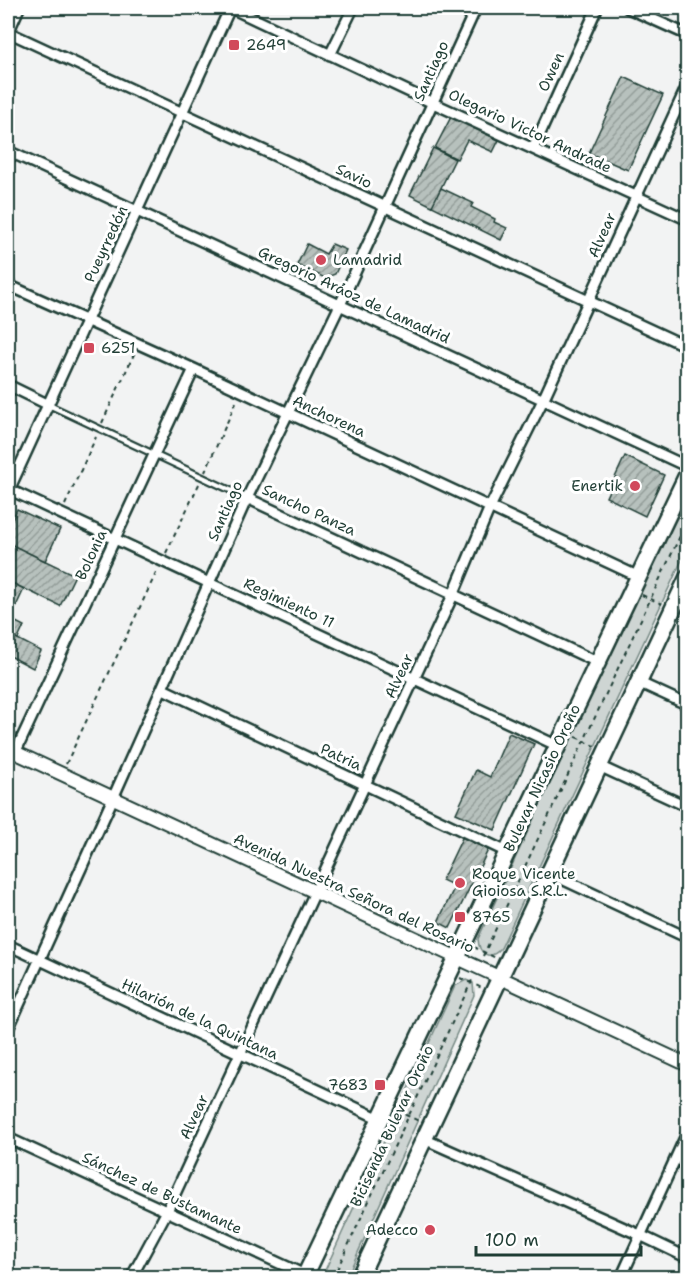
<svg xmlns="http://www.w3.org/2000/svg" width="695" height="1285" font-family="'Shantell Sans',sans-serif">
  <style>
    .park { fill: #ced5d3; stroke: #768984; stroke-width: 1.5 }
    .building { fill: url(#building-hatch); stroke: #1f3d34; stroke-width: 1.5 }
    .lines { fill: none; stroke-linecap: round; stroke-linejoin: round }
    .service-casing { stroke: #1f3d34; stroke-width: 9 }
    .minor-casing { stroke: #1f3d34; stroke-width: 14 }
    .tertiary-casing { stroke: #1f3d34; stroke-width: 16 }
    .primary-casing { stroke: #1f3d34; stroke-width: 20 }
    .path { stroke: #1f3d34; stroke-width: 2; stroke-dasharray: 4.5 4.5; stroke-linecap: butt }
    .service { stroke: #fff; stroke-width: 4.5 }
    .minor { stroke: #fff; stroke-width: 9 }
    .tertiary { stroke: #fff; stroke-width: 12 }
    .primary { stroke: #fff; stroke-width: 15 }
    .poi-dot { fill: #d1495b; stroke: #fff; stroke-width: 2 }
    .labels { text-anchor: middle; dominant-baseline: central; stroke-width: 6; stroke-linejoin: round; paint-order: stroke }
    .poi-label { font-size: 15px; fill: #1f3d34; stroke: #fff; text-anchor: start }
    .street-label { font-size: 15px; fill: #1f3d34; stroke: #fff }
  </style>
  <defs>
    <pattern id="building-hatch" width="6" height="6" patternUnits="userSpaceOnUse" patternTransform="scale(1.5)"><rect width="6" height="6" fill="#b7c1bd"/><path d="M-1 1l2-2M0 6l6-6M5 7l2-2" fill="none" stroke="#949e9a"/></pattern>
  </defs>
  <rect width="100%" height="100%" fill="#f2f3f3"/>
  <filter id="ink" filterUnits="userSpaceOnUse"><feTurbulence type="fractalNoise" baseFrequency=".0167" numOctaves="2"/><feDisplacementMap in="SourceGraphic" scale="12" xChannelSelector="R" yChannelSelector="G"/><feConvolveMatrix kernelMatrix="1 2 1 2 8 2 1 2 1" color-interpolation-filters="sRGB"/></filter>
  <g filter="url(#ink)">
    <path class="park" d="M 687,491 L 687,549 L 501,948 C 490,961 479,955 478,939 L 684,493 Z
      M 466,980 L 473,983 L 474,995 L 347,1277 L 322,1277 L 455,986 Z"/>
    <path class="building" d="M 624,77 L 663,95 L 628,170 L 589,153 Z
      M 451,117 L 499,140 L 493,152 L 467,140 L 457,159 L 435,148 Z
      M 433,148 L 455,159 L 432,206 L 410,195 Z
      M 441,188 L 473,203 L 471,207 L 495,219 L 494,222 L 507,228 L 501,240 L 432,206 Z
      M 307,244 L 326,254 L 332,244 L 346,250 L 335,274 L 325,278 L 297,265 Z
      M 625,456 L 664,475 L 645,516 L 606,497 Z
      M 17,509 L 60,529 L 45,561 L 8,543 L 8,529 Z
      M 8,543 L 75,575 L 60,606 L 8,581 Z
      M 8,581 L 24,589 L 10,619 L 8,618 Z
      M 8,618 L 24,626 L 18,639 L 8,634 Z
      M 8,634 L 41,651 L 33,668 L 8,655 Z
      M 509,733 L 534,744 L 495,830 L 456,813 L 476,770 L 490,777 Z
      M 463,836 L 489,848 L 450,928 L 438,922 L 455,886 L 442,880 Z"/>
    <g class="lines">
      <defs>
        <path id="service" d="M 49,405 L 247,498"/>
        <path id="minor" d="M 231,8 L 433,103 L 688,220
          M 628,8 L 688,35
          M 8,32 L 688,347
          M 8,33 L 19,8
          M 330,55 L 353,8
          M 533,149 L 597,8
          M 8,151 L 688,467
          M 8,285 L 194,369 L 637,576
          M 8,385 L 49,405
          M 8,489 L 558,746
          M 8,492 L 230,8
          M 247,498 L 597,662
          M 638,682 L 688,705
          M 163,689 L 507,852
          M 15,753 L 194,369
          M 599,766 L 688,807
          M 549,873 L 688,938
          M 8,945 L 380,1119
          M 8,1029 L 113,798 L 247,498 L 340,305 L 476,8
          M 8,1138 L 305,1275
          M 424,1139 L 640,1235 L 688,1258
          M 131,1278 L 166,1213 L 453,595 L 490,507 L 543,400 L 688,84
          M 621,1278 L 688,1131"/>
        <path id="tertiary" d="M 8,749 L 688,1065"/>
        <path id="primary" d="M 304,1278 L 688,473
          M 359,1278 L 688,577"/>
      </defs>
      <use href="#service" class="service-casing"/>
      <use href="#minor" class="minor-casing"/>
      <use href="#tertiary" class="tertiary-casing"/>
      <use href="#primary" class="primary-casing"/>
      <path class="path" d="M 102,423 L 135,352
        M 205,472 L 237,400
        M 65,505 L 96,437
        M 166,553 L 200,482
        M 642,595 L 662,604
        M 576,737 L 595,746
        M 66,764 L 158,569
        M 474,947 L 496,958
        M 483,956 L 688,519
        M 460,978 L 482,988
        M 397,1111 L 419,1121
        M 333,1278 L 473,978"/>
      <use href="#service" class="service"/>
      <use href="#minor" class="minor"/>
      <use href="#tertiary" class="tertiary"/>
      <use href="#primary" class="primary"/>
    </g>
  </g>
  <g class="poi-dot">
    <rect x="228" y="39" width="12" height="12" rx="3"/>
    <circle cx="321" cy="260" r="6"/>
    <rect x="83" y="342" width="12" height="12" rx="3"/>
    <circle cx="635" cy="486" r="6"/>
    <circle cx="460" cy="883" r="6"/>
    <rect x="454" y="911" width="12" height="12" rx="3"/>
    <rect x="374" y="1079" width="12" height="12" rx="3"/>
    <circle cx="430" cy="1230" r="6"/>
  </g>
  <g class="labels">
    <g class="poi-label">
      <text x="246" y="45">2649</text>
      <text x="333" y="260">Lamadrid</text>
      <text x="101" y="348">6251</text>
      <text x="623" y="486" text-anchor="end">Enertik</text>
      <text x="472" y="874">Roque Vicente<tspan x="472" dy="17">Gioiosa S.R.L.</tspan></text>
      <text x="472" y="917">8765</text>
      <text x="368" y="1085" text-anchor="end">7683</text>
      <text x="418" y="1230" text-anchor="end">Adecco</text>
    </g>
    <g class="street-label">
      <text transform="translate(431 71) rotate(-66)">Santiago</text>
      <text transform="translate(551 72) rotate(-65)">Owen</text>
      <text transform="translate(530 131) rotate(25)">Olegario Victor Andrade</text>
      <text transform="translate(354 176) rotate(25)">Savio</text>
      <text transform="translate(602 235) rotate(-66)">Alvear</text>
      <text transform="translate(106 244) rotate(-65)">Pueyrredón</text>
      <text transform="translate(354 295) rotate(25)">Gregorio Aráoz de Lamadrid</text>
      <text transform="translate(329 416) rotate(25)">Anchorena</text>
      <text transform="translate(309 510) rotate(25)">Sancho Panza</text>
      <text transform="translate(225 511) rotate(-66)">Santiago</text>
      <text transform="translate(91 555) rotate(-65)">Bolonia</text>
      <text transform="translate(289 603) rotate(25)">Regimiento 11</text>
      <text transform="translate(399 676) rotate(-65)">Alvear</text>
      <text transform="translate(341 757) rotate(25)">Patria</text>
      <text transform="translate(542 778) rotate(-65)">Bulevar Nicasio Oroño</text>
      <text transform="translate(354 893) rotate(25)">Avenida Nuestra Señora del Rosario</text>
      <text transform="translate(200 1019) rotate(25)">Hilarión de la Quintana</text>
      <text transform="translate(194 1117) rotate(-65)">Alvear</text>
      <text transform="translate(392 1126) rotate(-65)">Bicisenda Bulevar Oroño</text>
      <text transform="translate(162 1193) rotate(25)">Sánchez de Bustamante</text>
    </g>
  </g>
  <rect width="695" height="1285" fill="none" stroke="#fff" stroke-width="30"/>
  <rect x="15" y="15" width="665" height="1255" fill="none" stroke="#1f3d34" stroke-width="2" filter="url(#ink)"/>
  <path d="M476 1246v9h165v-9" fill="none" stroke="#1f3d34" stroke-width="3"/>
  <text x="485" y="1246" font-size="18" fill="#1f3d34" stroke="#ffffff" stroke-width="4.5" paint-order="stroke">100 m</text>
</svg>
